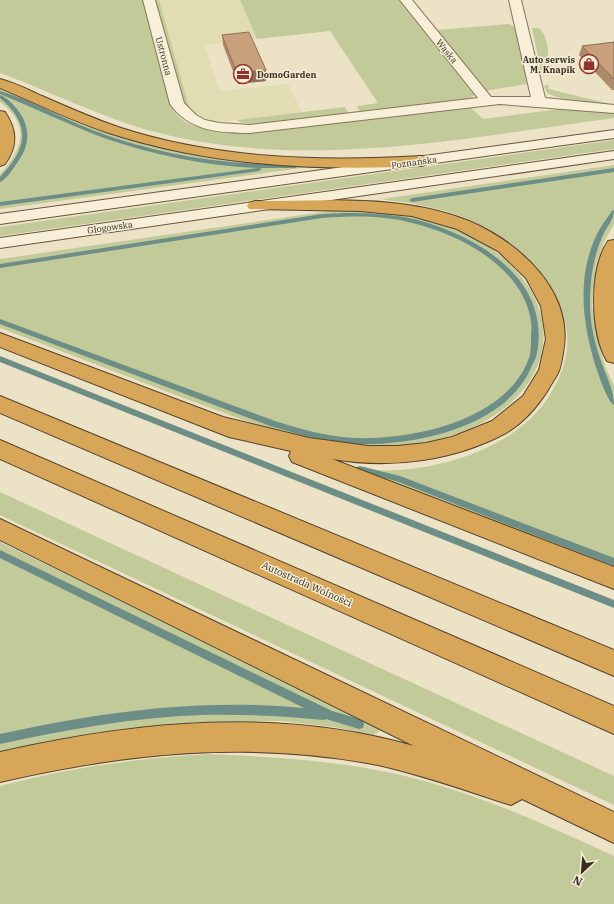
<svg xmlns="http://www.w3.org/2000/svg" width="614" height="904" font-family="'IBM Plex Serif',serif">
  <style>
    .farmland { fill: #e1dcb2 }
    .green { fill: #c2ca99 }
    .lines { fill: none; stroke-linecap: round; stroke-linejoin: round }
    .stream { fill: #6d8d87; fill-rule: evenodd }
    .minor-casing { stroke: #86745c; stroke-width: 2 }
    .secondary-casing { stroke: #68553f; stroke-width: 2 }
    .motorway-casing { stroke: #544230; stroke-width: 2 }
    .minor { fill: #f7efd7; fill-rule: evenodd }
    .secondary { fill: #f7efd7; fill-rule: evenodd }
    .motorway { fill: #d7a659; fill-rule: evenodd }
    .wall { fill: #ad8a6b }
    .shaded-wall { fill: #8d7057 }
    .building { fill: #c9a07c; stroke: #8d7057 }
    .labels { text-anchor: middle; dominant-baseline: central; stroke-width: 3; stroke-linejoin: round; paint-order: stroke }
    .far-street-label { font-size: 9px; fill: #372c1f; stroke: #f4ecd4 }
    .far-poi-label { font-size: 9px; font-weight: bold; fill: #372c1f; stroke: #f4ecd4; text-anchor: end }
    .street-label { font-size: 10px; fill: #372c1f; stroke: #f4ecd4 }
  </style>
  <rect width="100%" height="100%" fill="#ece2c5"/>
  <path class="farmland" d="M 159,0 L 240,0 L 257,39 L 205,45 L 219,91 L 288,84 L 302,112 L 217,122 L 191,114 Z"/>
  <path class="green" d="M 0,0 L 145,0 L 172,108 C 182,126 200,128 218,131 L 470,107 L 483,119 L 559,109 L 614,113 L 614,118 C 464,138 313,170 163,134 C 106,120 54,93 0,73 Z
    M 154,0 L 159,0 L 191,114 L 185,108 Z
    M 240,0 L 402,0 L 475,95 L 468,99 L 361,113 L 357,106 L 378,103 L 330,31 L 257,39 Z
    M 509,24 L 516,28 L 527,84 L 485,91 L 436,30 Z
    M 539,28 C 550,38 548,57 548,71 L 541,71 L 532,28 Z
    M 548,84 L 549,89 L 614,105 L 564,100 L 547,93 L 544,86 Z
    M 0,88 C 43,104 82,126 126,139 C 186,156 247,161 309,167 L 0,209 L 0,174 C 23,149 31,125 0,102 Z
    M 345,107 L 349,114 C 330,117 248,131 237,120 Z
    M 614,140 L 614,149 L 0,236 L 0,227 Z
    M 614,165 L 614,224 L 604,242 L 596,264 L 592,305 L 596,334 L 605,366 L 614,386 L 614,570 L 358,471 L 359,469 C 417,476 494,457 535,414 C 544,405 550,395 556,384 C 592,315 536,256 478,224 C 455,212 428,206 403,202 C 396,201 389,201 382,199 Z
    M 336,210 C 381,209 431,214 471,236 C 571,290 568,392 459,433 C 425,445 381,452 345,447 C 289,439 236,417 183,398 C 122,374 61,351 0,328 L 0,259 Z
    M 0,492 L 614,776 L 614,805 L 0,515 Z
    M 0,542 L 377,726 L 380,731 L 373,735 L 334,727 L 281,721 L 200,722 L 108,731 L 58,739 L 0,753 Z
    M 208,754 C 282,757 357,762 428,782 C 492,800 553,828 614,856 L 614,904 L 0,904 L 0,786 C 68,768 138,758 208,754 Z"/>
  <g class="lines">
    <path class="stream" d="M 0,91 C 33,101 63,119 95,131 C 159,155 227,166 295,164 L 298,166 L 295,168 L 260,168 L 262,169 L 259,171 L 0,206 L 0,202 L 257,168 C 206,166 153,155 104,138 C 69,125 35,108 0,94 Z
      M 0,95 C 6,97 12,103 17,109 C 32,128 30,147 15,166 C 11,172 6,179 0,182 L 0,177 C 27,149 32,125 0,98 Z
      M 614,168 L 614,172 L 412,202 L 409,200 L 412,198 Z
      M 614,210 C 614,220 607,226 603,235 C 593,257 590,280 590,304 C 590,324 595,345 602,364 C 607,378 614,390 614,405 C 609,403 601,382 599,376 C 583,330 575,279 597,234 C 601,226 607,218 612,211 Z
      M 345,213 C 368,213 391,214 414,219 C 476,235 551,278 537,353 C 536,359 532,365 530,370 C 503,428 413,446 356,444 C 326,443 298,434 270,426 L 0,324 L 0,319 L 275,421 C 301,429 328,437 355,438 C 414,440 510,420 530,355 C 531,350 531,343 531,337 C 531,332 532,327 531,322 C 524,268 460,234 412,223 C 383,215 352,216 322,218 L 0,268 L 0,264 L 322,214 Z
      M 0,356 L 614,600 L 614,608 L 0,362 Z
      M 360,466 L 400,476 L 614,558 L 614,566 L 396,481 L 357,471 L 356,469 L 357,467 Z
      M 0,550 L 332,711 L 363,720 L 364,724 L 363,728 L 359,729 L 326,719 L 324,720 C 283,716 243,714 202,715 C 134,717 66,730 0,744 L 0,734 C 100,712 201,698 304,708 L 0,558 Z"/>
    <defs>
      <path id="minor" d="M 143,0 L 155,0 L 184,103 L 196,115 L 205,120 L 219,123 L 250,125 L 478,98 L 400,0 L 412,0 L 491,97 L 531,97 L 509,0 L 521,0 L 545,98 L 614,105 L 614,113 L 500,104 L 250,133 C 219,133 189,131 170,104 Z"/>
      <path id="secondary" d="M 614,130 L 614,138 L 0,224 L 0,214 Z
        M 614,151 L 614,159 L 0,248 L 0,238 Z"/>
      <path id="motorway" d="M 0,79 C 15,83 29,90 42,96 C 67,107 92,118 118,127 C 215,159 321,162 422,156 L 427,158 L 430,161 L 427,164 L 422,166 C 317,171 210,166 109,133 C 72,121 36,103 0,88 Z
        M 0,111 L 5,112 C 17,130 18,146 5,164 L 0,166 Z
        M 255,201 C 325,201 402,194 469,221 C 520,243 575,292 563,353 C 562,359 561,367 558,373 C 555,379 551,384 548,390 C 538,406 523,423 506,433 C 453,461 391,469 332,459 L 614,567 L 614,589 L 292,462 L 289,456 L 291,451 L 229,437 L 0,347 L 0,333 L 223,417 L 309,438 L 368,446 L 397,446 L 426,443 L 452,437 L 492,421 L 523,396 L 539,370 L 546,339 L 541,306 L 526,278 L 498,251 L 457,229 L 412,216 L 360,211 L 249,209 L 247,206 L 249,203 Z
        M 614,240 L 614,363 L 607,361 C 590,332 589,269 608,241 Z
        M 0,396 L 614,650 L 614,676 L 0,413 Z
        M 0,440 L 614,706 L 614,734 L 0,459 Z
        M 0,519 L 614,812 L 614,843 L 522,799 L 511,805 C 467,791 423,775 378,765 C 251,740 125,753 0,782 L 0,752 C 137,721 278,707 414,746 L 0,540 Z"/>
    </defs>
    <use href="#minor" class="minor-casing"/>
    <use href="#secondary" class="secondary-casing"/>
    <use href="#motorway" class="motorway-casing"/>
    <use href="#minor" class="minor"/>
    <use href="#secondary" class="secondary"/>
    <use href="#motorway" class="motorway"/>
  </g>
  <path class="wall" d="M 222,35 L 266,81 L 238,84 L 223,45 Z
    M 614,42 L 614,90 L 612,90 L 579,55 L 582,46 Z"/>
  <path class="shaded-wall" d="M 266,70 L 266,81 L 238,84 L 237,73 Z"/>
  <path class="building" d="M 249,32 L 266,70 L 237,73 L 222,35 Z
    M 614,42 L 614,79 L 582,46 Z"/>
  <defs>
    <symbol id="shop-ring" viewBox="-11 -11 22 22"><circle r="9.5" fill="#f4ecd4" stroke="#92332e" stroke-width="1.5"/><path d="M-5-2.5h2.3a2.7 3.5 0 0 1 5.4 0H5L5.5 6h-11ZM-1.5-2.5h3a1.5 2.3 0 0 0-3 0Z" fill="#92332e"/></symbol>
    <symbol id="office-ring" viewBox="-11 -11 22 22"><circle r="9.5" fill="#f4ecd4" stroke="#92332e" stroke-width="1.5"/><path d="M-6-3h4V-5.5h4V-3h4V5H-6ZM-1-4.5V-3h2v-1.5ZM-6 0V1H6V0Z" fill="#92332e"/></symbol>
  </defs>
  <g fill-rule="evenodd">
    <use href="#shop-ring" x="578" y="53" width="22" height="22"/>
    <use href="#office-ring" x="232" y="63" width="22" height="22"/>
  </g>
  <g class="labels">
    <g class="far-street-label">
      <text transform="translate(447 51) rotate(51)">Wąska</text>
      <text transform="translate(164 56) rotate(75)">Ustronna</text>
      <text transform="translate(414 162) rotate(-8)">Poznańska</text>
      <text transform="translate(110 227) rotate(-8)">Głogowska</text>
    </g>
    <g class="far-poi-label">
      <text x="575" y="59">Auto serwis<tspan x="575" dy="10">M. Knapik</tspan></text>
      <text x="257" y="74" text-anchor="start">DomoGarden</text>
    </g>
    <g class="street-label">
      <text transform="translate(307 584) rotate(24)">Autostrada Wolności</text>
    </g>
  </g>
  <g transform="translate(582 872) rotate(206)" stroke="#f4ecd4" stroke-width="3" paint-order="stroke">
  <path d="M0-3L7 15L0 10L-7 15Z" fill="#372c1f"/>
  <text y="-6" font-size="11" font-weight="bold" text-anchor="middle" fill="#372c1f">N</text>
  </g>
</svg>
